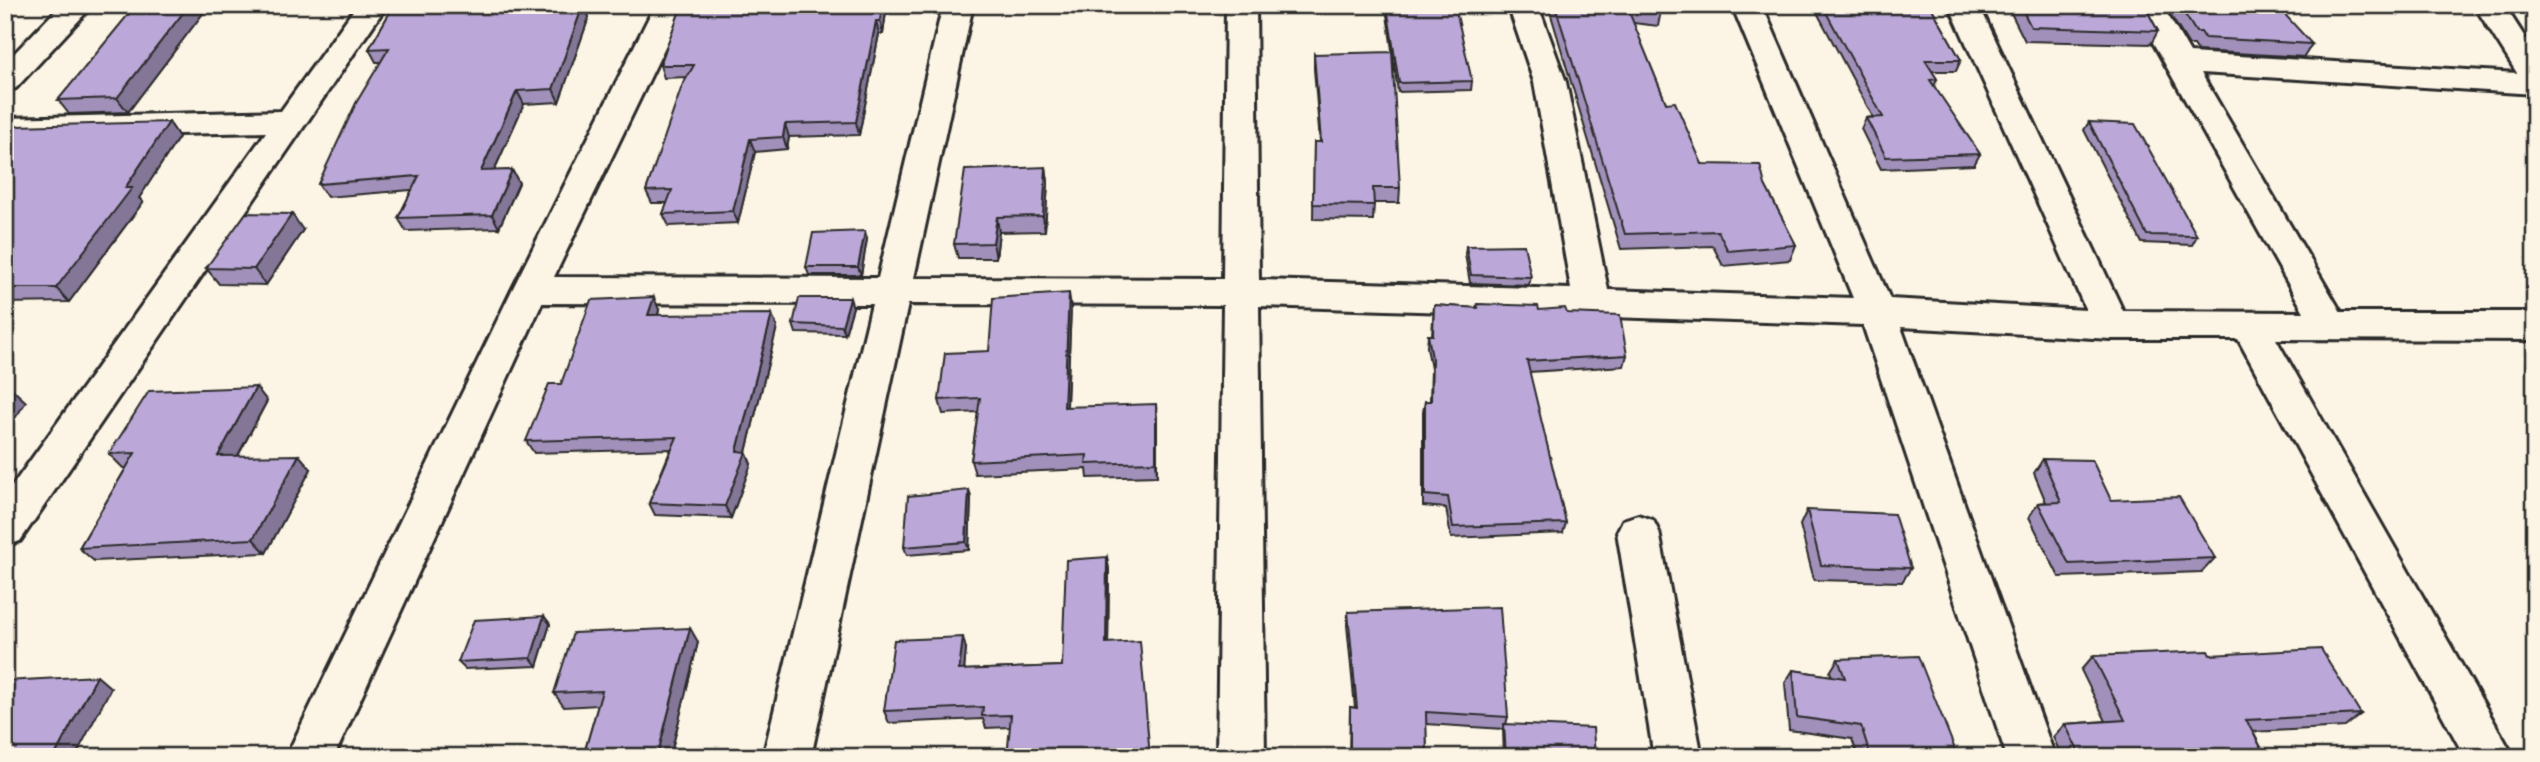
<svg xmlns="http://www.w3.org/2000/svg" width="2540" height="762" font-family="'Architects Daughter',sans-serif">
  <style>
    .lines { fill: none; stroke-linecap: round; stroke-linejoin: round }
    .minor-casing { stroke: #2b2b2b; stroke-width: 6 }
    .minor { fill: #fcf5e5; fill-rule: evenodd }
    .wall { fill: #a190ba; stroke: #2b2b2b; stroke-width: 2 }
    .shaded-wall { fill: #837697; stroke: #2b2b2b; stroke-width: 2 }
    .building { fill: #bba8d8; stroke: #2b2b2b; stroke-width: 2 }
  </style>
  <rect width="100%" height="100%" fill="#fcf5e5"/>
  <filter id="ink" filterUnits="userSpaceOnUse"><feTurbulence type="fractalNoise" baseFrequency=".0143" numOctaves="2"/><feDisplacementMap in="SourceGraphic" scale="14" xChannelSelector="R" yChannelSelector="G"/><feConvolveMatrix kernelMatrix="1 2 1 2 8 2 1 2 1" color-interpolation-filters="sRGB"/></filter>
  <g filter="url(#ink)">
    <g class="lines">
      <defs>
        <path id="minor" d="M 61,5 L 93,5 L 16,88 L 5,91 L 5,63 Z
          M 357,5 L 387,5 L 20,541 L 5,546 L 5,496 L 266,132 L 5,138 L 5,118 L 281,111 Z
          M 655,5 L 685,5 L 554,277 L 878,278 L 943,5 L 973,5 L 914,278 L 1223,279 L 1226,5 L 1256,5 L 1259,280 L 1571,289 L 1534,82 L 1508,5 L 1538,5 L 1566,82 L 1608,290 L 1853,298 L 1732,5 L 1762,5 L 1890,299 L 2086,310 L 1949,5 L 1979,5 L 2123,311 L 2304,312 L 2132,5 L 2162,5 L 2190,53 L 2517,73 L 2474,5 L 2504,5 L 2535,53 L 2535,94 L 2201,73 L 2341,312 L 2535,312 L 2535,340 L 2276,339 L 2514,757 L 2465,757 L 2238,339 L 2111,339 L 1901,327 L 2055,757 L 2007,757 L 1863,325 L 1259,306 L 1265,757 L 1217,757 L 1223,305 L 908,304 L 811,757 L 763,757 L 872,304 L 542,303 L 334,757 L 286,757 L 512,290 Z
          M 1638,515 L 1653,520 L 1659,532 L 1702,757 L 1654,757 L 1617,532 L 1623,520 Z"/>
      </defs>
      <use href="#minor" class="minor-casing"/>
      <use href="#minor" class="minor"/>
    </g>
    <path class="wall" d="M 394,5 L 584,5 L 589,17 L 559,102 L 524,104 L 494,171 L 512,170 L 519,183 L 499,228 L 406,231 L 398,218 L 412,190 L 327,197 L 318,184 L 381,62 L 376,62 L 369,49 Z
      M 682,5 L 887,5 L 883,34 L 879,34 L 859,135 L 789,137 L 787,149 L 755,152 L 738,223 L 669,226 L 663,214 L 667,203 L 652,203 L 646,191 L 687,77 L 664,78 L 660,65 Z
      M 1548,5 L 1659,5 L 1661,11 L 1658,26 L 1633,23 L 1666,103 L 1702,164 L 1765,185 L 1796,245 L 1790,260 L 1723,266 L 1713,246 L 1621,249 Z
      M 1813,5 L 1930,5 L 1961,60 L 1956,71 L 1932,71 L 1937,79 L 1934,87 L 1980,154 L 1974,165 L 1881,169 L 1861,129 L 1866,118 L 1873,117 Z
      M 2007,5 L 2144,5 L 2158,31 L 2151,44 L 2025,41 Z
      M 2164,5 L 2212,5 L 2216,11 L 2312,44 L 2304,57 L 2198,51 L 2194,45 L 2189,45 Z
      M 1387,7 L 1472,81 L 1471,90 L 1398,92 L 1387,15 Z
      M 204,12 L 128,112 L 69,114 L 58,100 Z
      M 1314,54 L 1400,188 L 1399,203 L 1374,203 L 1373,220 L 1313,219 L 1314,142 L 1320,142 L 1314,69 Z
      M 169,122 L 179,137 L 139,198 L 143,202 L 69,302 L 5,303 L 5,138 Z
      M 2089,122 L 2197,236 L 2192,245 L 2142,243 L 2084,130 Z
      M 1046,167 L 1048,182 L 1045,231 L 999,232 L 996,258 L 958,258 L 954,244 Z
      M 303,230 L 266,285 L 219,284 L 206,268 Z
      M 867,239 L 861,275 L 809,275 L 806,267 Z
      M 1466,246 L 1531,277 L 1529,285 L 1470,283 L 1465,254 Z
      M 1477,304 L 1567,313 L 1627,355 L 1624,366 L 1529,372 L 1566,523 L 1563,533 L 1451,538 L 1446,508 L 1423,506 L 1423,412 L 1425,401 L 1430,401 L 1431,369 L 1427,347 L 1428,335 L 1432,335 L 1434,305 L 1476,308 Z
      M 853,307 L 845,334 L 796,333 L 793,324 Z
      M 1071,307 L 1067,407 L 1157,418 L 1157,476 L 1088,478 L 1087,469 L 975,474 L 971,461 L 978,412 L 943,414 L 939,400 L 989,351 Z
      M 659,310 L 658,315 L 777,327 L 746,452 L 751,464 L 731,518 L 655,515 L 649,503 L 671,449 L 534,453 L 526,441 L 561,384 Z
      M 256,387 L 267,401 L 238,456 L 311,469 L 266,553 L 94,561 L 79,548 L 126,468 L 123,468 L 109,454 Z
      M 2043,459 L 2111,500 L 2215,558 L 2202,572 L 2059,577 L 2029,517 L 2038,503 L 2046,502 L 2034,473 Z
      M 969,490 L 971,498 L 969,550 L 907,555 L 904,547 Z
      M 1807,510 L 1911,568 L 1902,582 L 1814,580 L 1800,525 Z
      M 1107,557 L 1109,570 L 1108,642 L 1010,727 L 986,728 L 983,719 L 889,723 L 884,711 L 966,649 L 964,670 L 1062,666 Z
      M 1348,612 L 1508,717 L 1506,724 L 1595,757 L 1504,757 L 1503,729 L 1426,724 L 1427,757 L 1349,757 L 1350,707 L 1355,708 L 1347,625 Z
      M 544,616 L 550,624 L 537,666 L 465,669 L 458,662 Z
      M 698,642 L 670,757 L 583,757 L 598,705 L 564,707 L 554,693 Z
      M 2210,655 L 2361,714 L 2345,727 L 2253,732 L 2264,753 L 2260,757 L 2062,757 L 2053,737 L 2065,724 L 2106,721 L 2081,670 L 2093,656 Z
      M 1838,659 L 1958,757 L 1858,757 L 1852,739 L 1789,730 L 1785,683 L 1793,670 L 1832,676 L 1830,672 Z"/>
    <path class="shaded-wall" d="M 189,5 L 200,5 L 204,12 L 128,112 L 117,98 Z
      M 583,5 L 584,5 L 589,17 L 559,102 L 553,89 Z
      M 882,5 L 887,5 L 883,34 L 880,21 Z
      M 876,21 L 879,34 L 859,135 L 856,122 Z
      M 517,91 L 524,104 L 488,184 L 481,171 Z
      M 169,122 L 179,137 L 139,198 L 143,202 L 69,302 L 56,288 L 125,188 Z
      M 785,124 L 789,137 L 787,149 L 783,137 Z
      M 750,139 L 755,152 L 738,223 L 733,211 Z
      M 1046,167 L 1048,182 L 1045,231 L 1043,216 Z
      M 512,170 L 519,183 L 499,228 L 492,215 Z
      M 292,214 L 303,230 L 266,285 L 254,269 Z
      M 997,217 L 999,232 L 996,258 L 993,243 Z
      M 865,231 L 867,239 L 861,275 L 858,267 Z
      M 1069,293 L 1071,307 L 1066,421 L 1064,407 Z
      M 654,297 L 659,310 L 654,328 L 648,315 Z
      M 850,298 L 853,307 L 845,334 L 842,326 Z
      M 772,314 L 777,327 L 746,452 L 751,464 L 731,518 L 725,506 L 737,451 Z
      M 256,387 L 267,401 L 230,470 L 218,456 Z
      M 12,389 L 26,402 L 5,433 L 5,399 Z
      M 1156,404 L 1157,418 L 1157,476 L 1156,462 Z
      M 299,455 L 311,469 L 266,553 L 253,539 Z
      M 969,490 L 971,498 L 969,550 L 966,542 Z
      M 1107,557 L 1109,570 L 1108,655 L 1106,643 Z
      M 544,616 L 550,624 L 537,666 L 531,658 Z
      M 690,628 L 698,642 L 670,757 L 657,757 Z
      M 963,637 L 966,649 L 963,682 L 959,670 Z
      M 97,676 L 111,688 L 75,757 L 54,757 Z"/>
    <path class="building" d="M 136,5 L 189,5 L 117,98 L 58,100 Z
      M 394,5 L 583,5 L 553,89 L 517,91 L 481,171 L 512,170 L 492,215 L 398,218 L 419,176 L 318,184 L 356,103 L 389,48 L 369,49 Z
      M 682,5 L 882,5 L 880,21 L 876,21 L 856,122 L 785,124 L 783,137 L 750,139 L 733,211 L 663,214 L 672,190 L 646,191 L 682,86 L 694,65 L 660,65 Z
      M 1555,5 L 1659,5 L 1661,11 L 1627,7 L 1666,103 L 1675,102 L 1702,164 L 1760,165 L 1765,185 L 1796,245 L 1728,251 L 1718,231 L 1625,234 Z
      M 1822,5 L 1930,5 L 1961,60 L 1925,60 L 1937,79 L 1930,80 L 1980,154 L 1886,157 L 1866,118 L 1883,117 Z
      M 2020,5 L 2144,5 L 2158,31 L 2031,27 Z
      M 2179,5 L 2212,5 L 2216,11 L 2279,8 L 2312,44 L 2205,38 L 2201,32 L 2196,32 Z
      M 1455,6 L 1472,81 L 1399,83 L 1387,7 Z
      M 1392,52 L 1400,188 L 1373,188 L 1374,205 L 1313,204 L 1314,142 L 1321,142 L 1314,54 Z
      M 169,122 L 125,188 L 132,188 L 56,288 L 5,288 L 5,138 L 15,126 Z
      M 2089,122 L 2135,124 L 2197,236 L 2147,235 Z
      M 1046,167 L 1043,216 L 997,217 L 993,243 L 954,244 L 965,170 Z
      M 246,213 L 292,214 L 254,269 L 206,268 Z
      M 865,231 L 858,267 L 806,267 L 813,233 Z
      M 1524,245 L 1531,277 L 1471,275 L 1466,246 Z
      M 1069,293 L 1064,407 L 1156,404 L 1156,462 L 1086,464 L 1087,455 L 971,461 L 980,398 L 939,400 L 945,353 L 989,351 L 993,298 Z
      M 654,297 L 648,315 L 772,314 L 737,451 L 746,452 L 725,506 L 649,503 L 677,437 L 526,441 L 549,384 L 561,384 L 591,300 Z
      M 799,298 L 850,298 L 842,326 L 793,324 Z
      M 1477,304 L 1538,306 L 1539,310 L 1565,308 L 1567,313 L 1620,315 L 1627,355 L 1527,361 L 1566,523 L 1453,527 L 1448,497 L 1425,495 L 1425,401 L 1431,401 L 1432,358 L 1428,335 L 1433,335 L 1434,305 L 1478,308 Z
      M 256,387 L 218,456 L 299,455 L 253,539 L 79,548 L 135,453 L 109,454 L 149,391 Z
      M 5,389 L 12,389 L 5,399 Z
      M 2043,459 L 2092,460 L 2111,500 L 2179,497 L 2215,558 L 2069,564 L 2038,503 L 2061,502 Z
      M 969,490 L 966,542 L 904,547 L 908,496 Z
      M 1807,510 L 1894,514 L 1911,568 L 1821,565 Z
      M 1107,557 L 1106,643 L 1140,641 L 1150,757 L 1007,757 L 1011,715 L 982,716 L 983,707 L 884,711 L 894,640 L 963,637 L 959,670 L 1062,666 L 1066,560 Z
      M 1500,607 L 1508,717 L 1426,712 L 1427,757 L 1350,757 L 1350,707 L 1357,708 L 1348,612 Z
      M 544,616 L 531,658 L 458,662 L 474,620 Z
      M 690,628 L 657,757 L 583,757 L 602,691 L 554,693 L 573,633 Z
      M 2321,649 L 2361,714 L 2246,720 L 2264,753 L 2177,757 L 2081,757 L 2065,724 L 2125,720 L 2093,656 L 2208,651 L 2210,655 Z
      M 1918,656 L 1958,757 L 1871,757 L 1861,726 L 1797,717 L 1793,670 L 1845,678 L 1838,659 Z
      M 97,676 L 54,757 L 5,757 L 5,681 Z
      M 1504,724 L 1593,728 L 1595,757 L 1506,757 Z"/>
  </g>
  <rect width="2540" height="762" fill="none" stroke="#fcf5e5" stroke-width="28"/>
  <rect x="14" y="14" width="2512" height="734" fill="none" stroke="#2b2b2b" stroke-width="2.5" filter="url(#ink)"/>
</svg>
